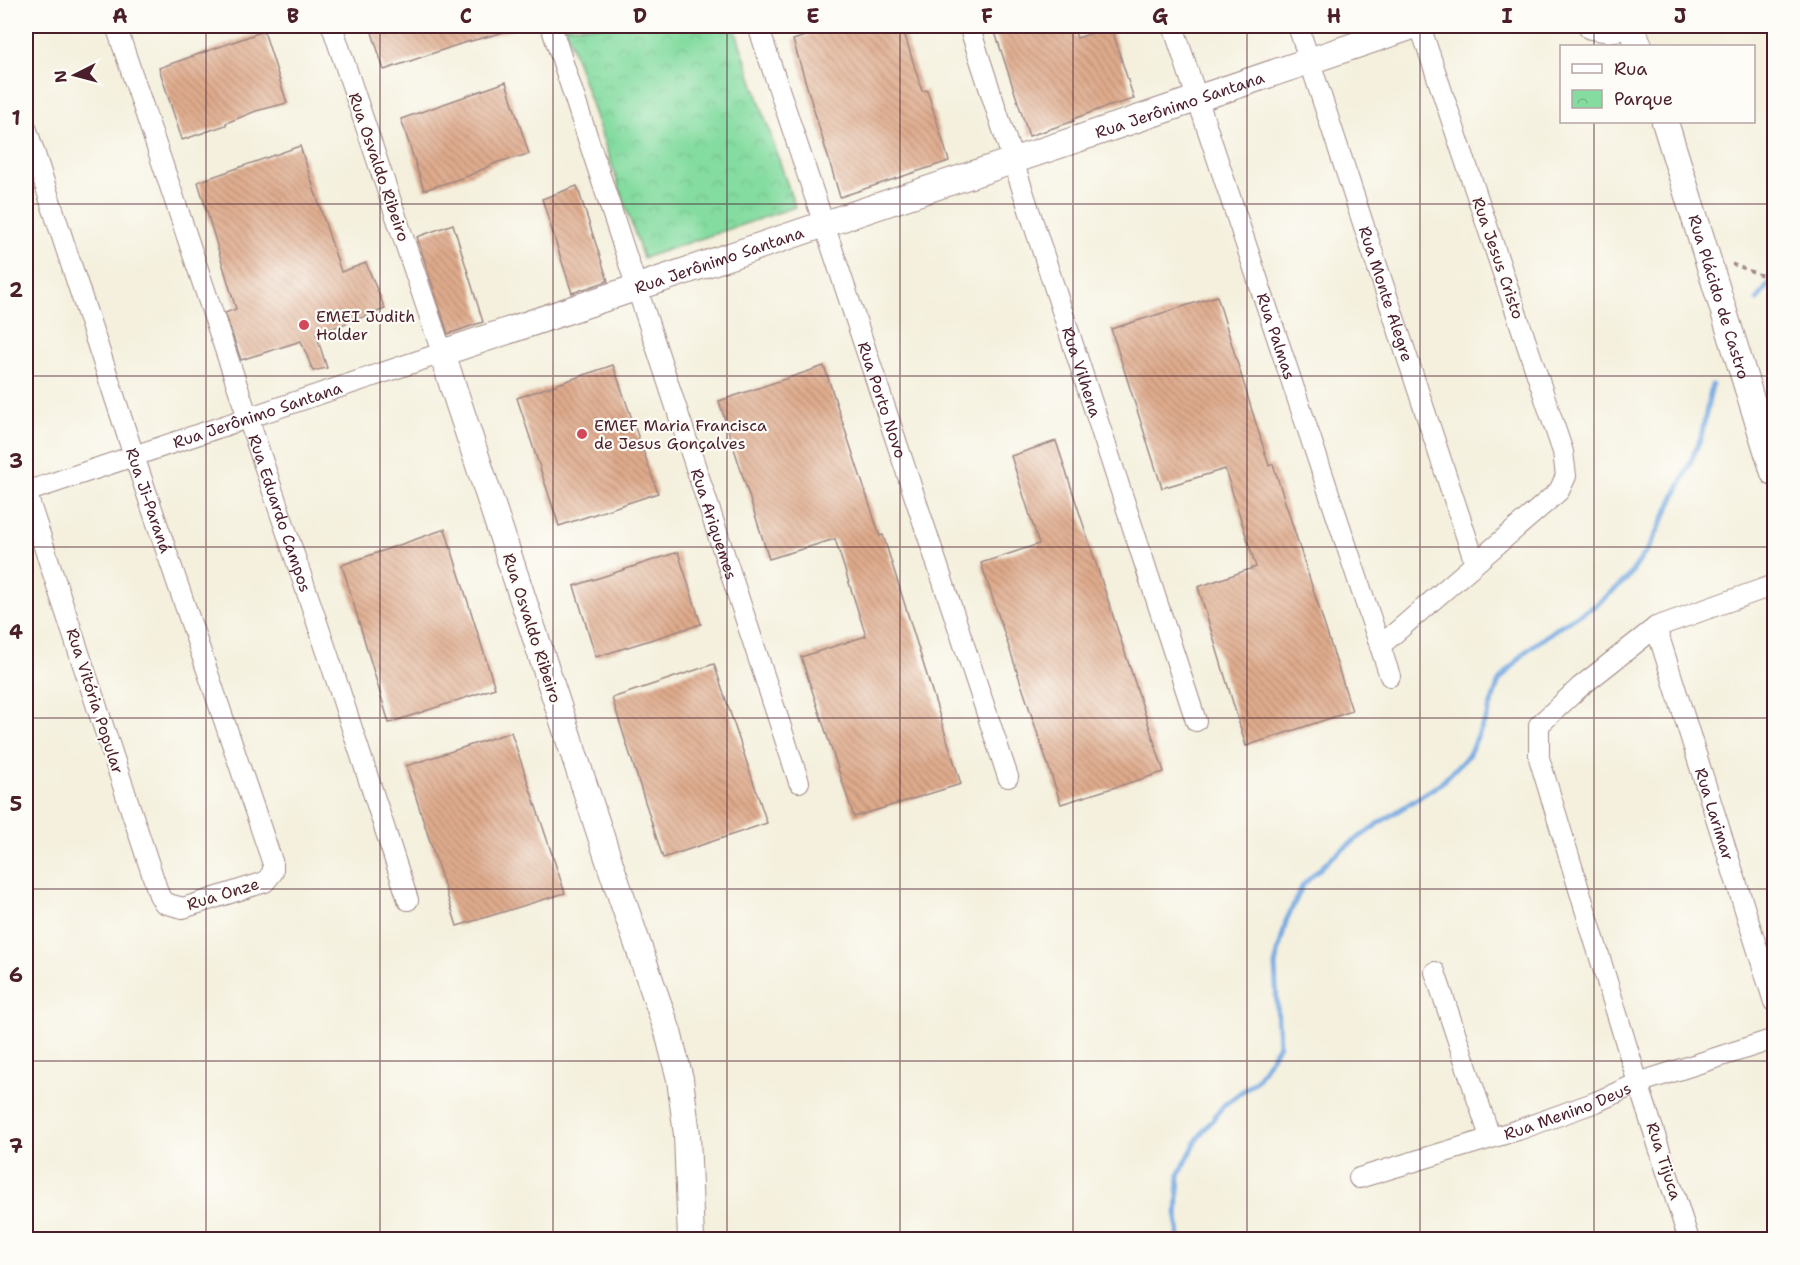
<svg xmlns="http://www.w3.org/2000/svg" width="1800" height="1265" font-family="'Shantell Sans',sans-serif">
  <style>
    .park { fill: url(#park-crowns); stroke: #677e66; stroke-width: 1.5 }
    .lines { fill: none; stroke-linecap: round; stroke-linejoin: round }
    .stream { stroke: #73a8e0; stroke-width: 5 }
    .building { fill: url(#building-back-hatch) }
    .minor-casing { stroke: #9f8884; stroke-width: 22 }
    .tertiary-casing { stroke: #9f8884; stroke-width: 28 }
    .path { stroke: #9f8884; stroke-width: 3; stroke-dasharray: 4.5 4.5; stroke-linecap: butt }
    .minor { stroke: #fff; stroke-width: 20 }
    .tertiary { stroke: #fff; stroke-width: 26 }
    .grid { fill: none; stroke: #4a1f2b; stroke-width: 1.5; stroke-opacity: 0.55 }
    .poi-dot { fill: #d1495b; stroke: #fdfcf7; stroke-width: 2 }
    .labels { text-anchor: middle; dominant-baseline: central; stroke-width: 4.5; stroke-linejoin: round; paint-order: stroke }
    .street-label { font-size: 16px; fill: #4a1f2b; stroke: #fdfcf7 }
    .poi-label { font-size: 16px; fill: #4a1f2b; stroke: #fdfcf7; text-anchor: start }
    .neatline { fill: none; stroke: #4a1f2b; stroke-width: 2 }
    .grid-label { font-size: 20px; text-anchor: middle; font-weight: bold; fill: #4a1f2b }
  </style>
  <defs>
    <pattern id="park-crowns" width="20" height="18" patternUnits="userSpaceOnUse" patternTransform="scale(1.5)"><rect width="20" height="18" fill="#84dca0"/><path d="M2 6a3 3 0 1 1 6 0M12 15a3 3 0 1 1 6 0" fill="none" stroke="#74bc8a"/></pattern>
    <pattern id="building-back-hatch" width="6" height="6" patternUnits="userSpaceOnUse" patternTransform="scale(1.5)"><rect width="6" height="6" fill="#dfab8c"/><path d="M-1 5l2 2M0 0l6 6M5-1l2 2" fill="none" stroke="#b78b73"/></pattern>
  </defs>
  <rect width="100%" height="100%" fill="#fdfcf7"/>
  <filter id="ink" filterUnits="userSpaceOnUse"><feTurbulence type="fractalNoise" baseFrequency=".0167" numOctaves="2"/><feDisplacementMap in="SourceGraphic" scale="12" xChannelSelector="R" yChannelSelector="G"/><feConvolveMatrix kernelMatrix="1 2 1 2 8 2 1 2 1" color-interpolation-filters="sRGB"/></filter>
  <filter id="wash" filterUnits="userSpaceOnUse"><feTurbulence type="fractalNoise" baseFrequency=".008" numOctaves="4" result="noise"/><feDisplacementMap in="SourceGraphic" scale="24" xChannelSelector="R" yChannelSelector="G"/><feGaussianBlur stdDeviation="1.35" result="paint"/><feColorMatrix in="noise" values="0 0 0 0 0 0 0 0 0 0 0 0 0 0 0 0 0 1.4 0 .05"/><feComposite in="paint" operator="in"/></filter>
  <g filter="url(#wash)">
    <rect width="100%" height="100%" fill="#f4f0dd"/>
    <path class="park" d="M 565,26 L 734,26 L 795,207 L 643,258 Z"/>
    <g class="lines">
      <path class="stream" d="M 1757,300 L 1774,277
        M 1179,1240 L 1177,1216 L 1179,1175 L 1198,1138 L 1224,1105 L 1256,1081 L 1279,1045 L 1275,965 L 1286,921 L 1303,885 L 1332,857 L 1379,823 L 1440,784 L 1468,756 L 1486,719 L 1499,681 L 1526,651 L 1560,626 L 1596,605 L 1627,579 L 1650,546 L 1685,475 L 1701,437 L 1712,385"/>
    </g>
    <g id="blocks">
      <path class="building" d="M 370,26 L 511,26 L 512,30 L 460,44 L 384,70 Z
        M 835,26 L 869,26 L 870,30 L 885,26 L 902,26 L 922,91 L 927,90 L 949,161 L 840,197 L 793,40 Z
        M 993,26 L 1073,26 L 1077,38 L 1111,27 L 1134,99 L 1103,108 L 1073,119 L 1074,121 L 1029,136 Z
        M 264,31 L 287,103 L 256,111 L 226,123 L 226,125 L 182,140 L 159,68 Z
        M 506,82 L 529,154 L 498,162 L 468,176 L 424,190 L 401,119 Z
        M 300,146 L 341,272 L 366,263 L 385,309 L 316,334 L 327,368 L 313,371 L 301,341 L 241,360 L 225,313 L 236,309 L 198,182 Z
        M 577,186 L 608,281 L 572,293 L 542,199 Z
        M 453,224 L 483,322 L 448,334 L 417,237 Z
        M 1217,296 L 1269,466 L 1273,464 L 1352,711 L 1246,746 L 1198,587 L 1256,567 L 1225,469 L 1162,488 L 1111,329 Z
        M 613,365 L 658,493 L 559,526 L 517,398 Z
        M 824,366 L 880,536 L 883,535 L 961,784 L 854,817 L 801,657 L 866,636 L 835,539 L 769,559 L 719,401 Z
        M 1056,441 L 1164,772 L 1061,804 L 981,563 L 1039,544 L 1011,456 Z
        M 445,529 L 495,688 L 389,723 L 342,565 Z
        M 678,552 L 701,624 L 596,657 L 574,586 Z
        M 714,664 L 767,823 L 663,858 L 612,698 Z
        M 511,732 L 565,893 L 457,926 L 406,766 Z"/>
    </g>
  </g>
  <g filter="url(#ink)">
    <use href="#blocks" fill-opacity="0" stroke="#9f8884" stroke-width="1.5"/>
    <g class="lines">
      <defs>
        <g id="minor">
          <path id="s1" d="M 116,26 L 330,661 L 408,900"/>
          <path id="s2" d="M 551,26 L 799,782"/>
          <path id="s3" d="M 758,26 L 1008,777"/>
          <path id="s4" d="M 969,26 L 1196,721"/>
          <path id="s5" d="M 1173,26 L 1390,676"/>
          <path id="s6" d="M 1298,26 L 1475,563"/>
          <path id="s7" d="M 26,127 L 134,456 L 273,864 L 273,872 L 265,882 L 183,908 L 164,903 L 159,895 L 26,492"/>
          <path id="s8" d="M 26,492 L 442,353 L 332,26"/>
          <path id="s9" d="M 1656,627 L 1774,1002"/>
          <path d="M 1380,646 L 1559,491 L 1566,476 L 1563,452 L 1420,26"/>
          <path d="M 1435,972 L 1490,1137"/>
          <path id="s10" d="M 1359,1178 L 1518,1130 L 1596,1102 L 1638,1083 L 1774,1039"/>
          <path d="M 1689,1240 L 1638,1083 L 1539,758 L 1539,725 L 1580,687 L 1656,627 L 1774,585"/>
        </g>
        <g id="tertiary">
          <path d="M 1591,26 L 1609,29 L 1627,26"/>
          <path d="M 1631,26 L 1639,46"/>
          <path id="s11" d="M 1665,122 L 1774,473"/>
          <path id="s12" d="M 691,1240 L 687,1135 L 680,1079 L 668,1032 L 612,870 L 442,353 L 1413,26"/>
        </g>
      </defs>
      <use href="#minor" class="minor-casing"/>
      <use href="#tertiary" class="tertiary-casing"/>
      <path class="path" d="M 1732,264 L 1774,280"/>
      <use href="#minor" class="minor"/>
      <use href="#tertiary" class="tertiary"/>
    </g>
  </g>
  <path class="grid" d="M 206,26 L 206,1240M 380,26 L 380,1240M 553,26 L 553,1240M 727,26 L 727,1240M 900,26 L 900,1240M 1073,26 L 1073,1240M 1247,26 L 1247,1240M 1420,26 L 1420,1240M 1594,26 L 1594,46M 1594,122 L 1594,1240M 26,204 L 1774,204M 26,376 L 1774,376M 26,547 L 1774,547M 26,718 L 1774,718M 26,889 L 1774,889M 26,1061 L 1774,1061"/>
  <g class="poi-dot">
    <circle cx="304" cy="325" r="6"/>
    <circle cx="582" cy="434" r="6"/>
  </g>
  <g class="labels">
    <g class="street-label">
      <text stroke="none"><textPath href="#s12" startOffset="1704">Rua Jerônimo Santana</textPath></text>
      <text transform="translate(379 167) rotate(71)">Rua Osvaldo Ribeiro</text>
      <text stroke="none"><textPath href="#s12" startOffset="1218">Rua Jerônimo Santana</textPath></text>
      <text transform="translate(1498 258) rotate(71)">Rua Jesus Cristo</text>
      <text stroke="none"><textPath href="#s6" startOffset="282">Rua Monte Alegre</textPath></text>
      <text stroke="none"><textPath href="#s11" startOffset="183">Rua Plácido de Castro</textPath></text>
      <text stroke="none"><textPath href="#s5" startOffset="327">Rua Palmas</textPath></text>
      <text stroke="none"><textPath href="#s4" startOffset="364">Rua Vilhena</textPath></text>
      <text stroke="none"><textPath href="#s3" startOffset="394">Rua Porto Novo</textPath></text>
      <text stroke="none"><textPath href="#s8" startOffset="244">Rua Jerônimo Santana</textPath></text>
      <text stroke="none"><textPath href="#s7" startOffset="393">Rua Ji-Paraná</textPath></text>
      <text stroke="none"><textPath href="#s1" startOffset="514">Rua Eduardo Campos</textPath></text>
      <text stroke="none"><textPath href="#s2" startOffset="524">Rua Ariquemes</textPath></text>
      <text transform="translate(532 628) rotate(72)">Rua Osvaldo Ribeiro</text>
      <text transform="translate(95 701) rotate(72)">Rua Vitória Popular</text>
      <text stroke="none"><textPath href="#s9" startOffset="196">Rua Larimar</textPath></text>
      <text transform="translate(223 894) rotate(-17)">Rua Onze</text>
      <text stroke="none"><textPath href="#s10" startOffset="219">Rua Menino Deus</textPath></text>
      <text transform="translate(1664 1161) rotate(72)">Rua Tijuca</text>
    </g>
    <g class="poi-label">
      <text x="316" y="316">EMEI Judith<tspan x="316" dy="18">Holder</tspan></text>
      <text x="594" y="425">EMEF Maria Francisca<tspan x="594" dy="18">de Jesus Gonçalves</tspan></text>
    </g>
  </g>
  <rect width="1800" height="1265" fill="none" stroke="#fdfcf7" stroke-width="66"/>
  <rect x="1560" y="45" width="195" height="78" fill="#fdfcf7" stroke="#b5a4a5" stroke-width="1.5"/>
  <rect x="1572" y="64" width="30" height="9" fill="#ffffff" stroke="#b5a4a5" stroke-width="1.5"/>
  <text x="1614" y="75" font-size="18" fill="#4a1f2b">Rua</text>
  <rect x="1572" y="90" width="30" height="18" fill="url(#park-crowns)" stroke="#b5a4a5" stroke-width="1.5"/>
  <text x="1614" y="105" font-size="18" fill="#4a1f2b">Parque</text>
  <g transform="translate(75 75) rotate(264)" stroke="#fdfcf7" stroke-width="4.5" paint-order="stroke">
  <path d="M0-4.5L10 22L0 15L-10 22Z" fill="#4a1f2b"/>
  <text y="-9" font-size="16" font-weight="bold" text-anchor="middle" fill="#4a1f2b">N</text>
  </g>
  <rect x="33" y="33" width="1734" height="1199" class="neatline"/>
  <g class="grid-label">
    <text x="120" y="23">A</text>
    <text x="293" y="23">B</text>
    <text x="466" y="23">C</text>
    <text x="640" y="23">D</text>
    <text x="813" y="23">E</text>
    <text x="987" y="23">F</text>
    <text x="1160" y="23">G</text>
    <text x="1334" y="23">H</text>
    <text x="1507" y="23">I</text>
    <text x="1680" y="23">J</text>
    <text x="16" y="125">1</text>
    <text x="16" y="297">2</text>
    <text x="16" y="468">3</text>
    <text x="16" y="639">4</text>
    <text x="16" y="811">5</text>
    <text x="16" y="982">6</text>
    <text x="16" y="1153">7</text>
  </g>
</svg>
